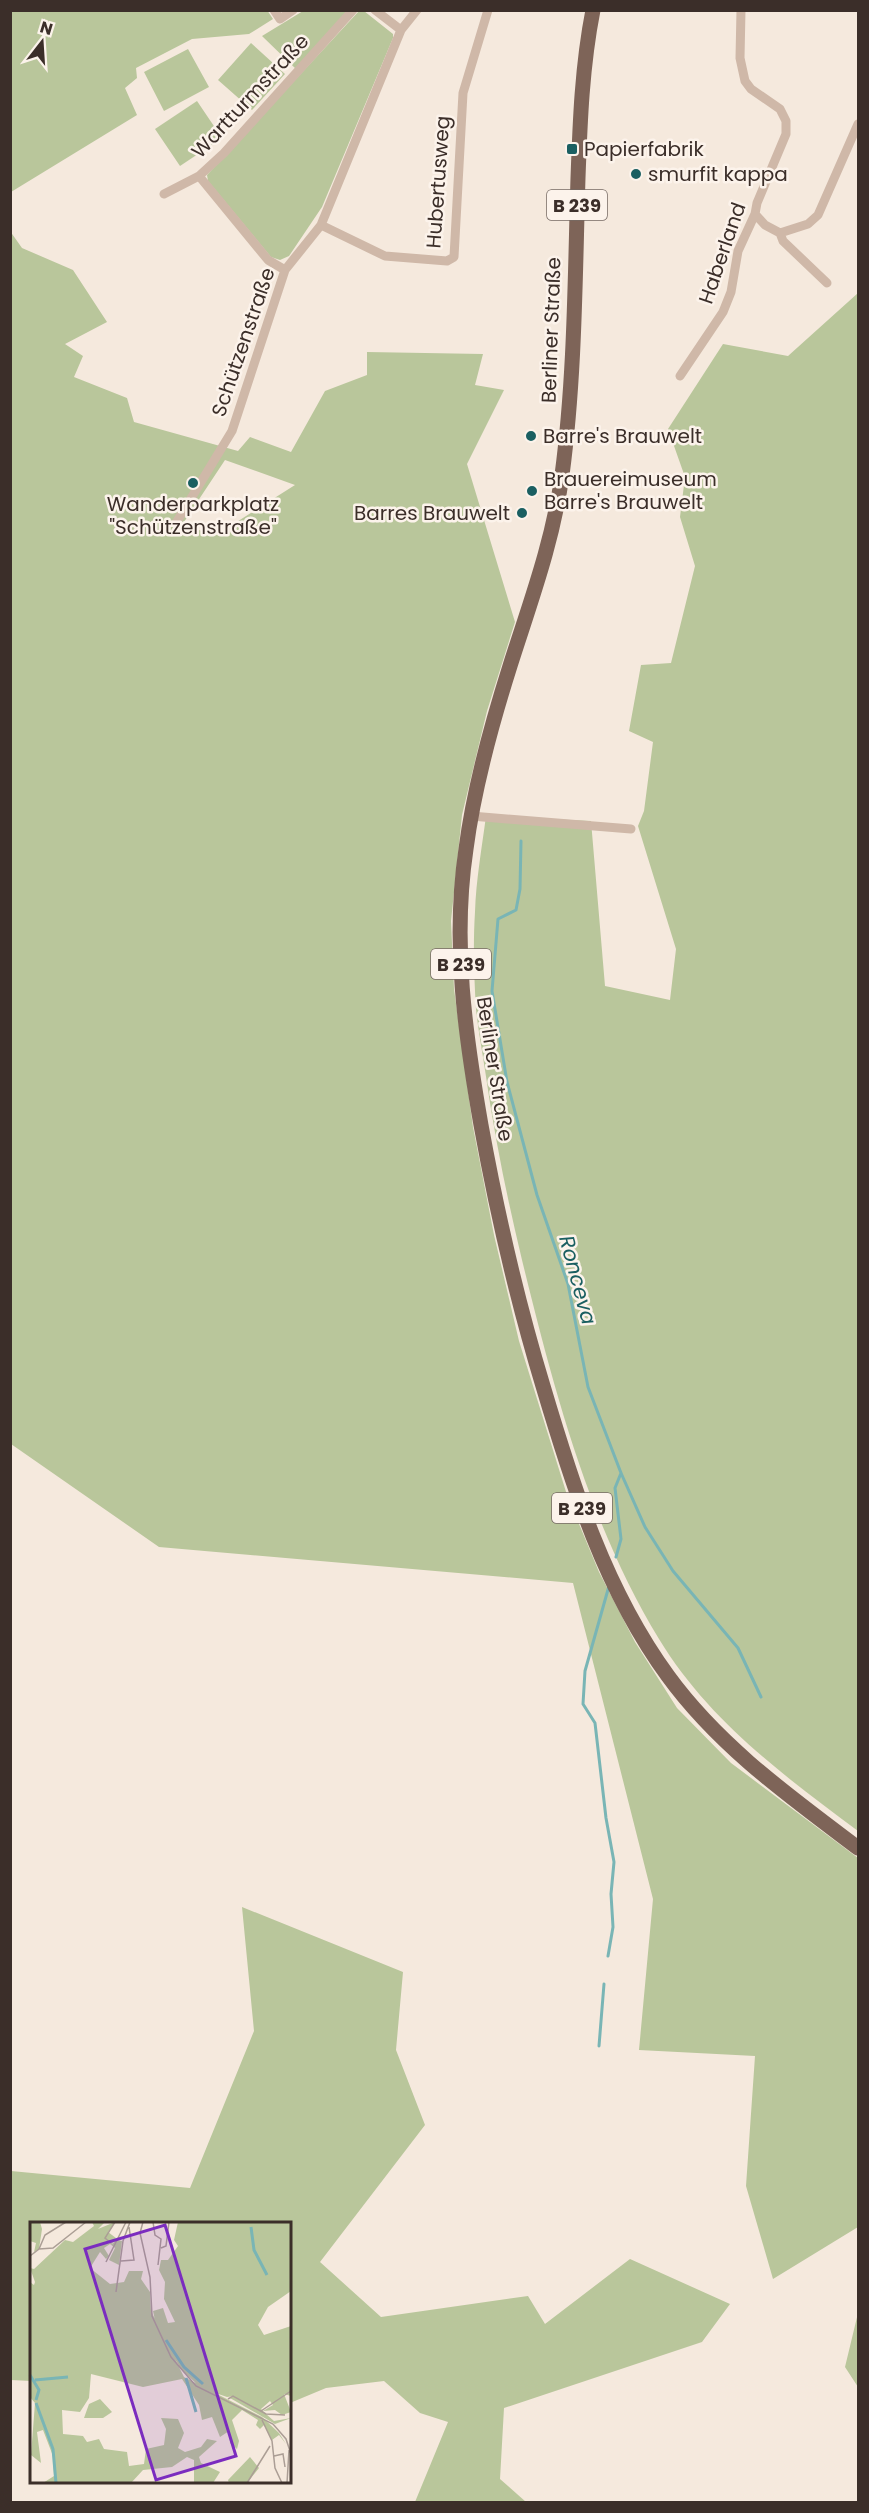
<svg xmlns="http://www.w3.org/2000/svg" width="869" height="2513" font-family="Poppins,sans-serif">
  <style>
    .green { fill: #b9c69b; fill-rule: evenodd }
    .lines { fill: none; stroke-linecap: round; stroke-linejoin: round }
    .stream { stroke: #79b5b5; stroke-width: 3 }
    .street { stroke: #cfb8a8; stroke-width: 9 }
    .primary { stroke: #7e6458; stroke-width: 15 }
    .poi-dot { fill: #1a5f61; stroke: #fcf3eb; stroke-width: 2 }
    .labels { text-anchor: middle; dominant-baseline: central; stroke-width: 5; stroke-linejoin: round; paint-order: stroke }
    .shield { fill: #fcf3eb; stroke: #756963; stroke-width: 1.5 }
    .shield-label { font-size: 18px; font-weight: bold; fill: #3b2e29 }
    .street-label { font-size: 20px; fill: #3b2e29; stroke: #fcf3eb }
    .poi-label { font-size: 20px; fill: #3b2e29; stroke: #fcf3eb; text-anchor: start }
    .water-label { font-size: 21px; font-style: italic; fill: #1a5f61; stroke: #fcf3eb }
    .inset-river { fill: none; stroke: #79b5b5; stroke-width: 3 }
    .inset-road { fill: none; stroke: #ab9e95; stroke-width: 1.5 }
    .view { fill: #7b2cbf; fill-opacity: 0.15; stroke: #7b2cbf; stroke-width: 3 }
    .inset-edge { fill: none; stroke: #3b2e29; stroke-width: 3 }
  </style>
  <rect width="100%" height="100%" fill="#f5e9dd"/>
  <path class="green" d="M 267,10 L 273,19 L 249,34 L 192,39 L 136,68 L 137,78 L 125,88 L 137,115 L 11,192 L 11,11 Z
    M 303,11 L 353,11 L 297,70 L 262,36 Z
    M 359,11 L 364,11 L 393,34 L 393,38 L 322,207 L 289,256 L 280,260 L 271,257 L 208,181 L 207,175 Z
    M 251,43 L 285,74 L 252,110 L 218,80 Z
    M 188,49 L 209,87 L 164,111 L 144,72 Z
    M 197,101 L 222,138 L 180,166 L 155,129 Z
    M 10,231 L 22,248 L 73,270 L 107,322 L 65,344 L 83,356 L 74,377 L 127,398 L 134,422 L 238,451 L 250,437 L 291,452 L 325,391 L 367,375 L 367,352 L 483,354 L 475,385 L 504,390 L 467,464 L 515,622 L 487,711 L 462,815 L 451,921 L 454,989 L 473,1127 L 494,1235 L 519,1341 L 567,1495 L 599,1572 L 635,1642 L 677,1708 L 731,1763 L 858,1858 L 858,2227 L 773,2279 L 746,2186 L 755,2056 L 639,2050 L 653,1899 L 573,1583 L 159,1547 L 11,1444 ZM 225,460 L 295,485 L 216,535 L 182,525 Z
    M 858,293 L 858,1831 C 784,1776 708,1720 659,1639 C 589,1524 554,1390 522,1260 C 507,1198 494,1134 485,1070 C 482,1050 478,1029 476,1009 C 474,977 473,943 475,912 C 476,880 482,847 486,816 L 591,821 L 605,986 L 670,1000 L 676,949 L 638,826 L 644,811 L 653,742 L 629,731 L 641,665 L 671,663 L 695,566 L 680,517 L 685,477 L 668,429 L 723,344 L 788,356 Z
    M 242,1907 L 403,1972 L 396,2050 L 425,2125 L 320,2262 L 381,2317 L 528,2296 L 545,2324 L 630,2259 L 730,2304 L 702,2342 L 504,2408 L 500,2479 L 526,2502 L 415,2502 L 448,2422 L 420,2413 L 384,2381 L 326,2388 L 290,2403 L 290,2224 L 32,2224 L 31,2381 L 11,2380 L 11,2171 L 190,2188 L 254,2031 Z
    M 858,2313 L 858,2387 L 845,2367 Z"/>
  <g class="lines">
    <path class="stream" d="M 521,841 L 520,889 L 516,910 L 498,919 L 492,991 L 507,1082 L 537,1195 L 568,1284 L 588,1387 L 621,1473 L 645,1527 L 673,1571 L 738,1648 L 761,1697
      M 616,1557 L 621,1539 L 615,1488 L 621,1473
      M 608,1956 L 613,1927 L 611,1894 L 614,1862 L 606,1818 L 595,1723 L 583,1704 L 585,1671 L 609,1586
      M 599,2046 L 604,1984"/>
    <path class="street" d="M 274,10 L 280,19 L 293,10
      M 375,10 L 401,30
      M 199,176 L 268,260 L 285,270
      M 164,194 L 199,176 L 224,153 L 353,10
      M 755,214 L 765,225 L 780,233 L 808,224 L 818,215 L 858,124
      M 321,225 L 385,256 L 447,261 L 454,257 L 463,93 L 488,10
      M 780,233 L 783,241 L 827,283
      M 680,376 L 723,312 L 731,292 L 738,251 L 755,214 L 757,203 L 786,134 L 786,121 L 780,109 L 751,89 L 745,81 L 740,58 L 741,10
      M 176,523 L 232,431 L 285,270 L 321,225 L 401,30 L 417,10
      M 471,816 L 631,829"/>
    <path class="primary" d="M 593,10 C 582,66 580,122 578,178 C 575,277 575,377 562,475 C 553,542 530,603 510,666 C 491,726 474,787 466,849 C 452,942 465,1034 481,1125 C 497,1213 517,1300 543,1386 C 573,1487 605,1590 668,1676 C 719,1746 789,1796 858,1848"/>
  </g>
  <g class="poi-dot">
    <rect x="566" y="143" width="12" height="12" rx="3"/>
    <circle cx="636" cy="174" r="6"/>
    <circle cx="531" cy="436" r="6"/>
    <circle cx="193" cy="483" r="6"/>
    <circle cx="532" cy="491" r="6"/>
    <circle cx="522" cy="513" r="6"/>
  </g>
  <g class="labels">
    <g class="shield">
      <rect x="547" y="190" width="60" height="30" rx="4.5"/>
      <rect x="431" y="949" width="60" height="30" rx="4.5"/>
      <rect x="552" y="1493" width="60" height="30" rx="4.5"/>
    </g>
    <g class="shield-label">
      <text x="577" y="205">B 239</text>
      <text x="461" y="964">B 239</text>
      <text x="582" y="1508">B 239</text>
    </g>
    <g class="street-label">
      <text transform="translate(250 96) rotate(-47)">Wartturmstraße</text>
      <text transform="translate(438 182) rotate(-86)">Hubertusweg</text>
      <text transform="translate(722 253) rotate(-71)">Haberland</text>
      <text transform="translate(551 330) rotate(-88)">Berliner Straße</text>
      <text transform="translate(243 342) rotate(-71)">Schützenstraße</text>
      <text transform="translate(495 1069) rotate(81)">Berliner Straße</text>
    </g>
    <g class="poi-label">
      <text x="584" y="149">Papierfabrik</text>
      <text x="648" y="174">smurfit kappa</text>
      <text x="543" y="436">Barre's Brauwelt</text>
      <text x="544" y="479">Brauereimuseum<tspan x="544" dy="23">Barre's Brauwelt</tspan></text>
      <text x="193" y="504" text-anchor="middle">Wanderparkplatz<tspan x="193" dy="23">"Schützenstraße"</tspan></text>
      <text x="510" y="513" text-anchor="end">Barres Brauwelt</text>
    </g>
    <g class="water-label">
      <text transform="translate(578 1280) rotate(75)">Ronceva</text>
    </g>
  </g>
  <g transform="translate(30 2222)">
    <rect width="261" height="261" fill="#f5e9dd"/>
    <path d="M 0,0 L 10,0 L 12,7 L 9,27 L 4,30 L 6,21 L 0,19 ZM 62,0 L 75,0 L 68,7 L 85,0 L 78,10 L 86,16 L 81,23 L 86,18 L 92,19 L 89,43 L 79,38 L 85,26 L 80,22 L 74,26 L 79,34 L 76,37 L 70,30 L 60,46 L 80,62 L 94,60 L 99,49 L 113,49 L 111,57 L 120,70 L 121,89 L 154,155 L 232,195 L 249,211 L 256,222 L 249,213 L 242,218 L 234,203 L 230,207 L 226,203 L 228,198 L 212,188 L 202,198 L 209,219 L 207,227 L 200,221 L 199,209 L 190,215 L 182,195 L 172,198 L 169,183 L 152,157 L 113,165 L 61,152 L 59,176 L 50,190 L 32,188 L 33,212 L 53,214 L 57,220 L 69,217 L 74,227 L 97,230 L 99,244 L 114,242 L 116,227 L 134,223 L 136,207 L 131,196 L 148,197 L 154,211 L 148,226 L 155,230 L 171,225 L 177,217 L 187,219 L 169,235 L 171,241 L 190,250 L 183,261 L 164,261 L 164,238 L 157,235 L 142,245 L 113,248 L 101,261 L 13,261 L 24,254 L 23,234 L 13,208 L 7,210 L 11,241 L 1,233 L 5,181 L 0,175 L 0,60 L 4,63 L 5,60 L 0,46 L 4,47 L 35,18 L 43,20 L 64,4 ZM 148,0 L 261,0 L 261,69 L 238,85 L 228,103 L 234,113 L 261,104 L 261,174 L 254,172 L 261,190 L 252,193 L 245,188 L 233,189 L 243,183 L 240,179 L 231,187 L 236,192 L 244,199 L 261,196 L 245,202 L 200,176 L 205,174 L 197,175 L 171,166 L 151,147 L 127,107 L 123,89 L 133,86 L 138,101 L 145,100 L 134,77 L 135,60 L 129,48 L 131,38 L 138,38 L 148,24 L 144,18 ZM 70,177 L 82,190 L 73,196 L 54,196 L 59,182 ZM 220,235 L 229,246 L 217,261 L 199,261 L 198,258 Z" fill="#b9c69b"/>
    <path class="inset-river" d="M 221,5 L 224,28 L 237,53M 136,118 L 154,145 L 173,162M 0,153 L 9,168 L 6,178M 156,156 L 166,190M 5,158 L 38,155M 6,181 L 23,227 L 26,261"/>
    <path class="inset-road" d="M 113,0 L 110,11 L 120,55 L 122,94 L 141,135 L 166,164 L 243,202 L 256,217 L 261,232M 123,0 L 125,13 L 131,17 L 128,43M 81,21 L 75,16 L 85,0M 131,26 L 136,24 L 139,0M 9,27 L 23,26 L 56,0M 0,34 L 9,27 L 15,13 L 36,0M 91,39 L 104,38 L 99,5M 76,40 L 96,0M 86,70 L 93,19 L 100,0M 198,177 L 203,174 L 236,192 L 255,193M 231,189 L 261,169M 232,198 L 242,219 L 245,246 L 252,261M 244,234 L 253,232 L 255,245M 217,261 L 240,224M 257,261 L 259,228"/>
    <path class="view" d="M 135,3 L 206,234 L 126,258 L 55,27 Z"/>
    <rect width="261" height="261" class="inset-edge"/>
  </g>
  <rect width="869" height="2513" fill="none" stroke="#3b2e29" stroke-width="24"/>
  <g transform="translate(42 42) rotate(17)" stroke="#fcf3eb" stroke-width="4.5" paint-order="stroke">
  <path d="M0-4.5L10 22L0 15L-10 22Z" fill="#3b2e29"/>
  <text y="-9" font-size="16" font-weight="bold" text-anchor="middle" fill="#3b2e29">N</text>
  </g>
</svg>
